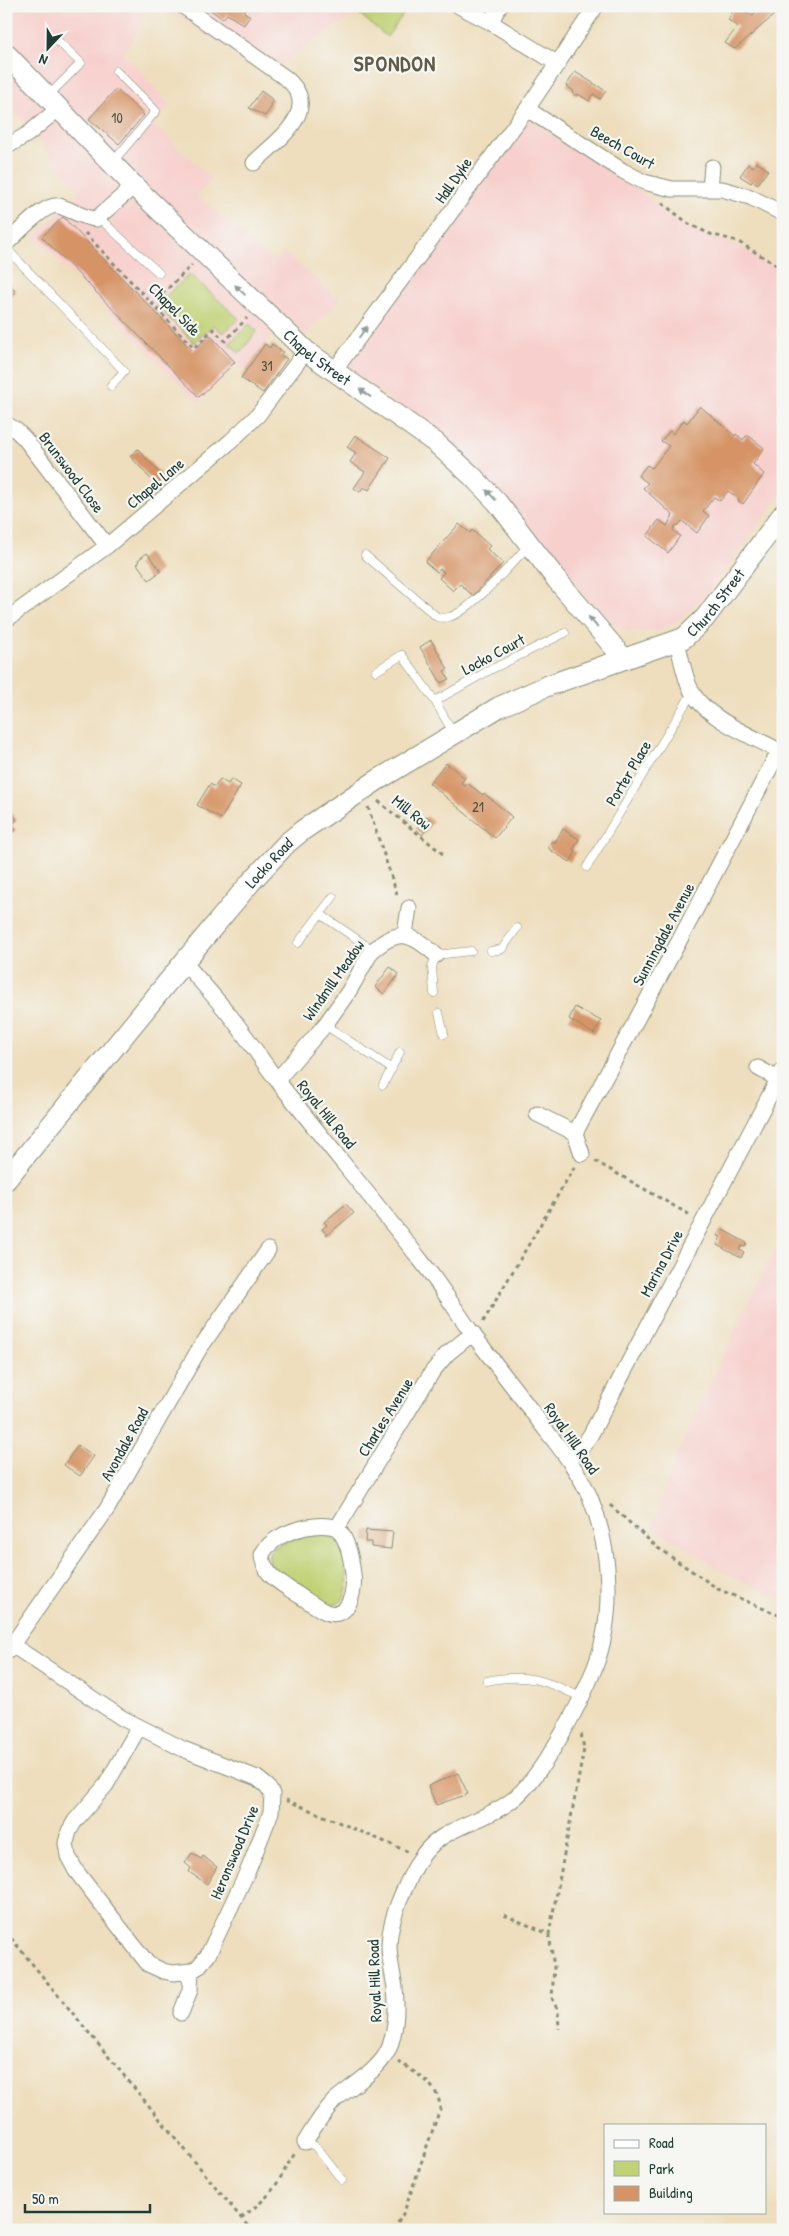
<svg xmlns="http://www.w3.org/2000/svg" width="789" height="2236" font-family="'Patrick Hand',sans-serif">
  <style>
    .built { fill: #f7d0cd }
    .green { fill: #c0d275; stroke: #708854 }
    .building { fill: #d69466 }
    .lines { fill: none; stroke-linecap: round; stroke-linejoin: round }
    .service-casing { stroke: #868e78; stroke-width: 9 }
    .minor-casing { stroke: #868e78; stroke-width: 17 }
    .tertiary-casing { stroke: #868e78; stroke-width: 22 }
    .path { stroke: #868e78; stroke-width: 3; stroke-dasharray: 4 4; stroke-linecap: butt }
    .service { stroke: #fff; stroke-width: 8 }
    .minor { stroke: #fff; stroke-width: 15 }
    .tertiary { stroke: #fff; stroke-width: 20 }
    .oneway { fill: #8f9e9a }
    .labels { text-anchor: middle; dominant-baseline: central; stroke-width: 4.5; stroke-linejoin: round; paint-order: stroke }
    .number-label { font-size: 14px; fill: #4d5340 }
    .street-label { font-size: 16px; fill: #1f3d34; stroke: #f6f6f2 }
    .district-label { font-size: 21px; font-weight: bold; letter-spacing: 1px; fill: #5f5b46; stroke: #f6f6f2 }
  </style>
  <rect width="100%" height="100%" fill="#f6f6f2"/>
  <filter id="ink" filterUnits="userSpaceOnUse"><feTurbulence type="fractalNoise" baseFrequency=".02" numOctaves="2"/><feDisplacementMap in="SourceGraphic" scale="10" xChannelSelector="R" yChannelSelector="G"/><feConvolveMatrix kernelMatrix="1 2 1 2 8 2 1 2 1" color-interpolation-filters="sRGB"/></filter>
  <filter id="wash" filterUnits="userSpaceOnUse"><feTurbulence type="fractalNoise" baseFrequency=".0096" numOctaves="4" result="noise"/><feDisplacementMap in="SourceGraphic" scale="20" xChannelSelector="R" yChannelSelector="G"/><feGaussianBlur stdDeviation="1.12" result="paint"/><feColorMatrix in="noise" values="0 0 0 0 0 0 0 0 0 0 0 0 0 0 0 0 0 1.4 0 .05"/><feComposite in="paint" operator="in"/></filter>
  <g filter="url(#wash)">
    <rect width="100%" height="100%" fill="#eedebd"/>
    <path class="built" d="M 6,6 L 151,6 L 124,53 L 170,105 L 153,125 L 212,179 L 196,196 L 275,262 L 284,252 L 340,300 L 305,334 L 285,314 L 247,370 L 237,364 L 198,403 L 35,237 L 80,192 L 6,101 Z
      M 165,6 L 350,6 L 357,13 L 265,74 Z
      M 527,119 L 637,189 L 682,224 L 699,232 L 734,244 L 783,271 L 783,491 L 712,588 L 679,620 L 657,632 L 629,631 L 613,625 L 585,596 L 516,514 L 460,451 L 343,364 Z
      M 783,1235 L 783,1599 L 727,1574 L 652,1526 L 678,1452 L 753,1293 Z"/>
    <path class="green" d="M 350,6 L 409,6 L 387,37 Z
      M 190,274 L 239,319 L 223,333 L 213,325 L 194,343 L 156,305 Z
      M 249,324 L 257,331 L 240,353 L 229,344 Z
      M 314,1534 C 320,1533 327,1533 332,1537 C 347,1548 358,1607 330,1605 C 319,1604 281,1576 272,1568 C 271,1565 269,1560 269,1556 C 270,1543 304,1536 314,1534 Z"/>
    <g id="blocks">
      <path class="building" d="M 205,6 L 248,6 L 244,12 L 250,16 L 244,25 L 227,14 L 223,19 Z
        M 735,6 L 753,16 L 758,6 L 777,6 L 773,16 L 735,49 L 725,43 L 738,26 L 728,20 Z
        M 575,72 L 606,91 L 600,99 L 593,94 L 589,101 L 578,94 L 577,96 L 572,93 L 574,91 L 566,86 Z
        M 116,89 L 144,115 L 119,144 L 89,119 Z
        M 261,91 L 273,100 L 270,105 L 272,106 L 265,116 L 249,108 Z
        M 756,162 L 768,170 L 758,184 L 753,181 L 751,183 L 740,176 L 748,164 L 753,167 Z
        M 63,217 L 193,351 L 210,335 L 235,362 L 199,397 L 42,237 Z
        M 6,280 L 16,292 L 6,300 Z
        M 265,344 L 270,348 L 272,344 L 283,352 L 280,355 L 287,359 L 263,393 L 241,378 Z
        M 700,406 L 735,436 L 736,434 L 743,440 L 746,436 L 749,436 L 764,448 L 753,464 L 764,474 L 743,504 L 738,501 L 739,499 L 728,491 L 720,501 L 714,497 L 703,511 L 709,516 L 697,533 L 682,521 L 678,526 L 676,525 L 673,530 L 680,536 L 668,553 L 647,536 L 659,520 L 667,526 L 673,515 L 643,488 L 648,483 L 638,476 L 647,465 L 652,468 L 669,446 L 661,441 L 670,431 L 673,434 L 684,420 L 687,423 Z
        M 355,435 L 390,458 L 369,490 L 363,487 L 360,492 L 354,488 L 365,472 L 350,462 L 356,453 L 347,447 Z
        M 138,449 L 164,478 L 156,485 L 130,456 Z
        M 459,524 L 470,533 L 472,530 L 490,546 L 487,549 L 503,563 L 473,596 L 460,584 L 453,591 L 439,578 L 444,572 L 440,569 L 437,572 L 425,562 Z
        M 147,553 L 161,571 L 149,580 L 137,564 L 139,563 L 138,560 Z
        M 431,640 L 448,669 L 444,671 L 449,679 L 441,683 L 420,647 Z
        M 446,763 L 465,778 L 461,783 L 465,786 L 467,783 L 483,795 L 484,793 L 512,817 L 495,838 L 429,783 Z
        M 220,779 L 228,784 L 231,779 L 241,785 L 221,819 L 197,805 L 210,784 L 215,787 Z
        M 6,807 L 17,820 L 11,825 L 16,830 L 10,834 L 6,830 Z
        M 427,816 L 433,822 L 422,835 L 416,829 Z
        M 563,829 L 579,839 L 573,850 L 576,852 L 570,862 L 550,850 L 548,846 L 551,842 L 555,842 Z
        M 390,967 L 399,974 L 384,994 L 375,987 Z
        M 575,1007 L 601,1021 L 594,1034 L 569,1019 Z
        M 346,1204 L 354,1213 L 327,1235 L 322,1229 L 327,1225 L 324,1222 Z
        M 721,1229 L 747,1243 L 745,1247 L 742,1246 L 739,1250 L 744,1252 L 741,1258 L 717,1245 L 721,1237 L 717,1236 Z
        M 78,1445 L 94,1456 L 80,1476 L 64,1465 Z
        M 366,1530 L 393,1532 L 391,1549 L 371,1547 L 371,1542 L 365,1542 Z
        M 458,1773 L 468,1794 L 436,1805 L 428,1786 Z
        M 192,1853 L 201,1859 L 203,1856 L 217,1867 L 207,1884 L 189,1872 L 191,1868 L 185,1863 Z"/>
    </g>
  </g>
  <g filter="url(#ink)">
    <use href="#blocks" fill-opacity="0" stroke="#868e78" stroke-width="1"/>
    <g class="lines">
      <defs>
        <path id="service" d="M 48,96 L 81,63 L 57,40
          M 112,163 L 156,111 L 116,71
          M 99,218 L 159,273
          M 6,248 L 124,371 L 111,386
          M 365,555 L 437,617 C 441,618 445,618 449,617 C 470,612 512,563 528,546
          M 376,671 L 402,655 L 435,701 L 454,734
          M 435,701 L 488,671 L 565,633
          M 587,867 L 692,693
          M 320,914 L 373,950
          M 298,943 L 333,897
          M 491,951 L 502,949 L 517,928
          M 434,993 L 432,967 L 436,955 L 471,951
          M 439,1013 L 444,1034
          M 325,1025 L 392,1069
          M 383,1085 L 400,1052
          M 487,1681 C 526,1673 546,1680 580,1697
          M 305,2142 L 315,2146 L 342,2180"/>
        <path id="minor" d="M 183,6 L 287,79 C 323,111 276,141 254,163
          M 459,6 L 490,22
          M 500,6 L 490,22 L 558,64
          M 527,109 L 623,171 L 644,182 L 672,189 L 722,189 L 750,197 L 782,213 L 783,211
          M 6,147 L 28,134 L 58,109
          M 710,188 L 712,167
          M 6,244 C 17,234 45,202 59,206 C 72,210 83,218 96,219 L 134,186
          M 334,371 L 527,109 L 596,6
          M 6,424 L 16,430 L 25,439 L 107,546
          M 6,620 L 107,546 L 231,441 L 258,415 L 306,351
          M 677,641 C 681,657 684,676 691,690 C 705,719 755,737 783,753
          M 405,934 L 409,908
          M 184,962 C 199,980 216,998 231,1017 C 246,1036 259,1056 273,1075 C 322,1138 373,1199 422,1262 C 440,1285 455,1309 472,1333 C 495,1364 519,1394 542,1425 C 560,1448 578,1470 590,1497 C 611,1548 615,1615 595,1667 C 581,1703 541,1779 511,1801 C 480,1825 437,1826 417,1864 C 404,1888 390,1917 389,1945 C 389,1960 393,1974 395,1988 C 397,2006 396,2028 390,2046 C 382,2069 352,2085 334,2101 C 322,2114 314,2127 305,2142
          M 758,1068 L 778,1079
          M 277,1080 L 325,1025 L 349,991 L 371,952 C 398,928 410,932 436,955
          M 537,1114 L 575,1133 L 678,943 L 779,751
          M 575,1133 L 582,1154
          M 569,1459 L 582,1447 L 591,1434 L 783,1070
          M 337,1528 C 315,1520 271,1533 262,1555 C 262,1562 265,1567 269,1573 C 276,1582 290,1589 300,1596 C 308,1601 317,1608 326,1612 C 350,1621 355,1590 353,1574 C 351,1557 348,1540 337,1528 L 432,1372 L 447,1354 L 473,1333
          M 12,1645 L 122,1718 L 183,1749 L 257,1778 L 267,1786 L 272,1794 L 271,1812 L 249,1868 L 208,1955 L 198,1967 L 191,1971 L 173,1973 L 163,1971 L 148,1964 L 76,1871 L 68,1856 L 66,1843 L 69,1831 L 75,1821 L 106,1785 L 139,1727
          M 7,1652 L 107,1509 L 198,1351 L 268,1250
          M 181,2013 L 190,1990 L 191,1971"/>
        <g id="tertiary">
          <path id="s1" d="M 6,54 L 134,186 L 306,351 L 436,443 L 472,476 L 497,502 L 557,580 L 624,659"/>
          <path id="s2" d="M 6,1180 L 184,962 L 250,883 L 287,843 L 303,830 L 376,781 L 499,707 L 547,686 L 684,638 L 705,618 L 783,514"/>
        </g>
      </defs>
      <use href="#service" class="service-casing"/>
      <use href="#minor" class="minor-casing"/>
      <use href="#tertiary" class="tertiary-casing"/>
      <path class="path" d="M 662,203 L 689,224 L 710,234 L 737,241 L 783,269
        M 85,233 L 194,348 L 213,329 L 225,341 L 247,318
        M 151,305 L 192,265
        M 378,801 L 443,854
        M 368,807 L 398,897
        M 595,1161 L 690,1215
        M 483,1322 L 575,1166
        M 610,1505 L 658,1548 L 718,1589 L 783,1617
        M 286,1800 L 409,1852
        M 504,1915 L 549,1934 L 584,1749 L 581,1733
        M 6,1932 L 251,2230
        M 549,1934 L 554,1967 L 552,1998 L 558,2011 L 559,2029
        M 241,2218 C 253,2209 264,2201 273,2189 C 282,2177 287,2164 296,2152
        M 394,2230 L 404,2212 L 440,2109 C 440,2085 417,2074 399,2062"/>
      <use href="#service" class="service"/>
      <use href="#minor" class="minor"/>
      <use href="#tertiary" class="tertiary"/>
    </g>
    <defs><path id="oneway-solid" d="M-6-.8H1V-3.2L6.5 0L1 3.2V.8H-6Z" transform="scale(1.25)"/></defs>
    <g class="oneway">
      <use href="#oneway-solid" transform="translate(240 290) rotate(-136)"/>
      <use href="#oneway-solid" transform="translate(363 332) rotate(-53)"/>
      <use href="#oneway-solid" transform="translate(365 393) rotate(-144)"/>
      <use href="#oneway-solid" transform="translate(491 495) rotate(-133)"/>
      <use href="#oneway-solid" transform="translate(593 622) rotate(-130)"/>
    </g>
  </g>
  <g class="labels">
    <g class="number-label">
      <text x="117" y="117">10</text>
      <text x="267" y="365">31</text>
      <text x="478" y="806">21</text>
    </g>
    <g class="street-label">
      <text transform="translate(623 147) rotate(30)">Beech Court</text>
      <text transform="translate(453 180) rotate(-55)">Hall Dyke</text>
      <text transform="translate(175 309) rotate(46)">Chapel Side</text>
      <text stroke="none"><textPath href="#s1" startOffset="435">Chapel Street</textPath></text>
      <text transform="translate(72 472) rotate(53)">Brunswood Close</text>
      <text transform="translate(155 483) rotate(-40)">Chapel Lane</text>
      <text stroke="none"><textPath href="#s2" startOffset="936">Church Street</textPath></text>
      <text transform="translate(493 654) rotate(-28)">Locko Court</text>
      <text transform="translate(628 773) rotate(-59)">Porter Place</text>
      <text transform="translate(412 812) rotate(39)">Mill Row</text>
      <text stroke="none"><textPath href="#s2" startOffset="412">Locko Road</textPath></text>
      <text transform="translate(663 934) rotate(-62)">Sunningdale Avenue</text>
      <text transform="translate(333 980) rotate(-55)">Windmill Meadow</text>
      <text transform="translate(327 1114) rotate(51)">Royal Hill Road</text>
      <text transform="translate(661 1263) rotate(-62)">Marina Drive</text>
      <text transform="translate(385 1417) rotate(-58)">Charles Avenue</text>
      <text transform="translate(572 1438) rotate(55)">Royal Hill Road</text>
      <text transform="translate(124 1444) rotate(-61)">Avondale Road</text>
      <text transform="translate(234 1852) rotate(-67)">Heronswood Drive</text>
      <text transform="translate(374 1981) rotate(-92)">Royal Hill Road</text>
    </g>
    <g class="district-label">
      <text x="395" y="63">SPONDON</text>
    </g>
  </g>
  <rect width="789" height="2236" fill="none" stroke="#f6f6f2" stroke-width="25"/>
  <rect x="604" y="2124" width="162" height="90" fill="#f6f6f2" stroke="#a0aca6"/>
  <rect x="614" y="2140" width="25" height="8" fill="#ffffff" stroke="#a0aca6"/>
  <text x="649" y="2148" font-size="15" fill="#1f3d34">Road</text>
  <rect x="614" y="2161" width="25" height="15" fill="#c0d275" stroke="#a0aca6"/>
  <text x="649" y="2174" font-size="15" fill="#1f3d34">Park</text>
  <rect x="614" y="2186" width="25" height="15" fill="#d69466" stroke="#a0aca6"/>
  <text x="649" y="2198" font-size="15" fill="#1f3d34">Building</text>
  <g transform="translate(48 48) rotate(202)" stroke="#f6f6f2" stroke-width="4" paint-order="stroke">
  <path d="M0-4L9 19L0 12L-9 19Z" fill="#1f3d34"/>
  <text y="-8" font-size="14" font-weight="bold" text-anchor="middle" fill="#1f3d34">N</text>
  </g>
  <path d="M25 2204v8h125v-8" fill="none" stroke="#1f3d34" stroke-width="2.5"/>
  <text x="32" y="2204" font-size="15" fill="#1f3d34" stroke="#f6f6f2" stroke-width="4" paint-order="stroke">50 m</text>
</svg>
